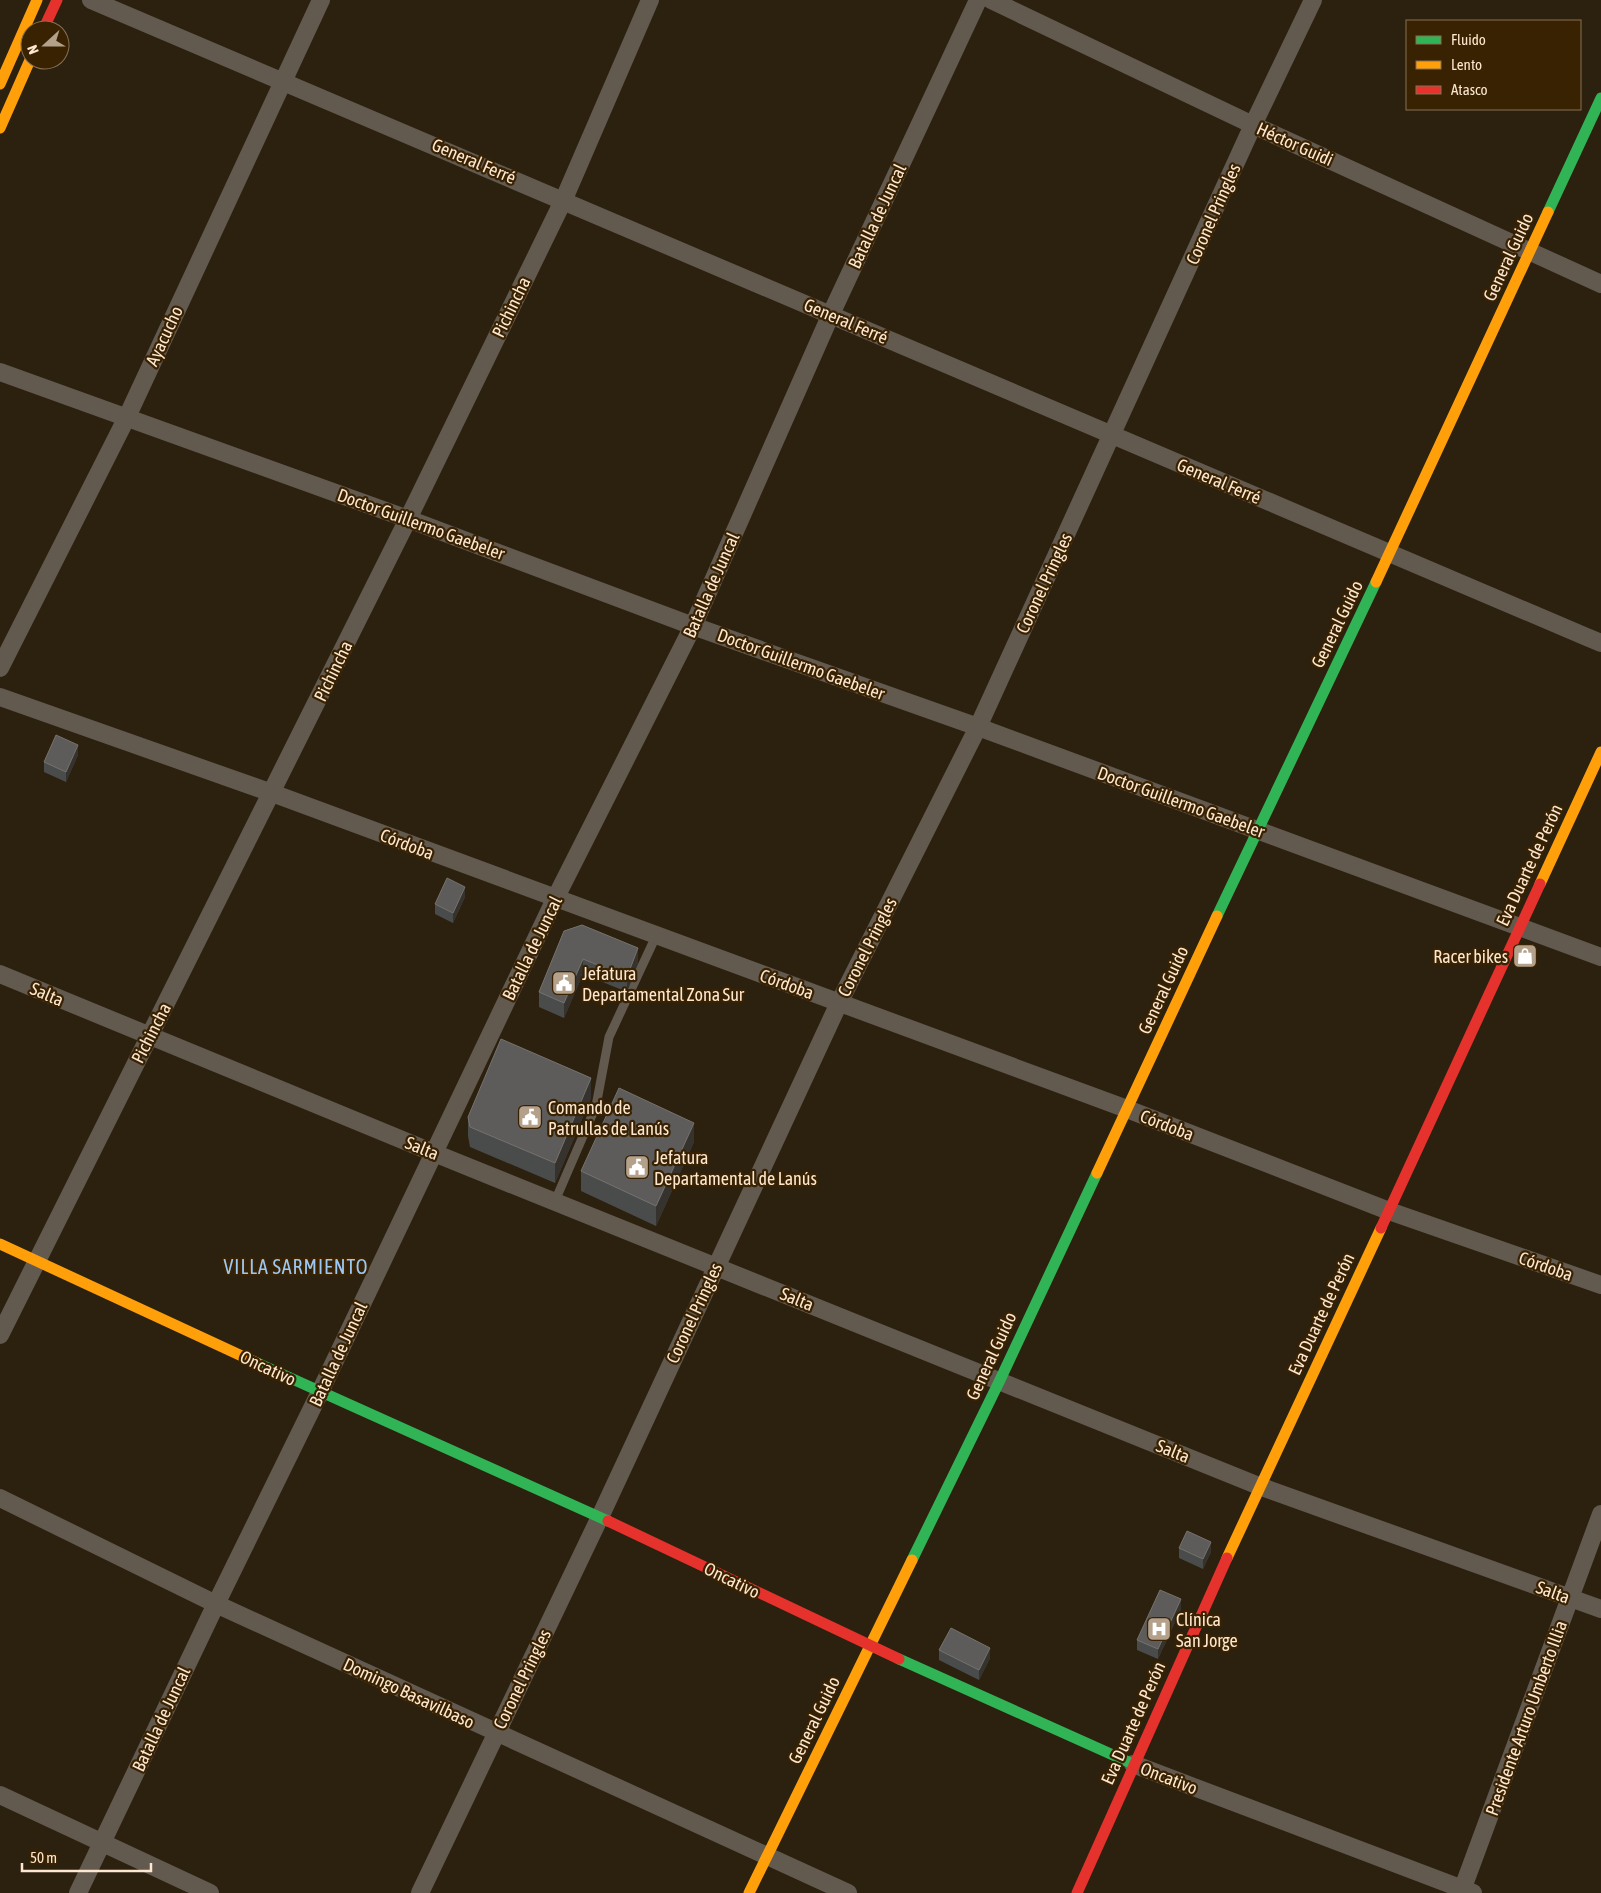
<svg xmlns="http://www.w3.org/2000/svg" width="1601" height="1893" font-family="'Asap Condensed',sans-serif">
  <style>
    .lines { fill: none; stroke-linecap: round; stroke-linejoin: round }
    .lane { stroke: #62594f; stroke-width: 9 }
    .street { stroke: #62594f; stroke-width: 18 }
    .fast { stroke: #30b455; stroke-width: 11 }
    .slow { stroke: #ff9f0a; stroke-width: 11 }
    .jam { stroke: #e5322d; stroke-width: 11 }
    .wall { fill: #4a4c4c }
    .shaded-wall { fill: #36332e }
    .building { fill: #5d5c5a; stroke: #76726d }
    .labels { text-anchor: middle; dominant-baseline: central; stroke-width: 4.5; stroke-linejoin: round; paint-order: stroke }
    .street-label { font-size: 18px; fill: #fde7d0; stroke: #392202 }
    .poi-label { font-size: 18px; fill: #fde7d0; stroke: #392202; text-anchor: start }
    .quarter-label { font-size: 20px; letter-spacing: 1px; fill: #9bc8f5; stroke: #392202 }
  </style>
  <rect width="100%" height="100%" fill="#2c200f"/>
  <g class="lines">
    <path class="lane" d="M 555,1201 L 596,1106 L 609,1037 L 656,936"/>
    <path class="street" d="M 91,0 C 596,211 1096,433 1601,643
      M 991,0 L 1253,125 L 1601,284
      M 0,372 L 408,519 L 693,626 L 978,727 L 1601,957
      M 0,668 L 127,417 L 321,0
      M 0,697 L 272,793 L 1127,1109 L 1389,1211 L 1601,1285
      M 0,974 L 434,1153 L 1259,1486 L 1601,1609
      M 0,1335 L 408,519 L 564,199 L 650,0
      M 0,1498 L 216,1604 L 848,1893
      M 1133,1764 L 1473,1893
      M 0,1795 L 210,1893
      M 78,1893 L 216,1604 L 320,1392 L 555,899 L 693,626 L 831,314 L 978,0
      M 420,1893 L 600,1517 L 839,1003 L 978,727 L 1253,125 L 1313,0
      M 1461,1893 L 1601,1514"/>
    <path class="fast" d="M 1548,212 L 1601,98
      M 1217,916 L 1376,582
      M 257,1363 L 608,1521
      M 912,1560 L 1000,1380 L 1097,1173
      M 899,1659 L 1133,1764"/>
    <path class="slow" d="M 0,84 L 37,0
      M 0,128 L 30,60
      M 1376,582 L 1548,212
      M 1540,884 L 1601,752
      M 1097,1173 L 1217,916
      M 0,1244 L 257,1363
      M 1227,1558 L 1381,1228
      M 749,1893 L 912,1560"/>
    <path class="jam" d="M 43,30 L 57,0
      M 1381,1228 L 1540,884
      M 608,1521 L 899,1659
      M 1077,1893 L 1227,1558"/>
  </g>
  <path class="wall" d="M 78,755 L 66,782 L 44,772 L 44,762 Z
    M 465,897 L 453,923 L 435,914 L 435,904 Z
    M 582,925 L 638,963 L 627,992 L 583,974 L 564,1018 L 539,1007 L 539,992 Z
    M 591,1098 L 555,1183 L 470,1147 L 468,1136 L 468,1117 Z
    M 694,1142 L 656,1226 L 581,1191 L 581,1171 Z
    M 1179,1548 L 1211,1552 L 1203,1569 L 1179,1558 Z
    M 1181,1609 L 1158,1659 L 1137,1650 L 1137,1640 Z
    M 939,1650 L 990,1658 L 979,1680 L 939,1660 Z"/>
  <path class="shaded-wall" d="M 78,745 L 78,755 L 66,782 L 66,772 Z
    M 465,887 L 465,897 L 453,923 L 453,913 Z
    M 638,948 L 638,963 L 627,992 L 627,977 Z
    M 583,959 L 583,974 L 564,1018 L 564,1003 Z
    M 591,1078 L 591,1098 L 555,1183 L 555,1163 Z
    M 694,1123 L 694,1142 L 656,1226 L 656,1206 Z
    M 1211,1542 L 1211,1552 L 1203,1569 L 1203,1559 Z
    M 1181,1599 L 1181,1609 L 1158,1659 L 1158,1649 Z
    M 990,1648 L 990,1658 L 979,1680 L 979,1670 Z"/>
  <path class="building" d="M 56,735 L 78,745 L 66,772 L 44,762 Z
    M 447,878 L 465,887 L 453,913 L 435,904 Z
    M 582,925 L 638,948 L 627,977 L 583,959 L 564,1003 L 539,992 L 564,931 Z
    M 501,1039 L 591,1078 L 555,1163 L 470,1127 L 468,1117 Z
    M 619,1088 L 694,1123 L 656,1206 L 581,1171 Z
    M 1187,1531 L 1211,1542 L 1203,1559 L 1179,1548 Z
    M 1160,1590 L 1181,1599 L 1158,1649 L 1137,1640 Z
    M 951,1628 L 990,1648 L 979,1670 L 939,1650 Z"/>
  <defs>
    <symbol id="shop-square" viewBox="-11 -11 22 22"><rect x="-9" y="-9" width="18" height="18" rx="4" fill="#b4a18c" stroke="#392202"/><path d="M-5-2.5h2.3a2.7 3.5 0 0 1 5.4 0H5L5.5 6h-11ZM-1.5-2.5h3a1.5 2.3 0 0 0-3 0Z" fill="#fff"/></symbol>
    <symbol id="civic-square" viewBox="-11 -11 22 22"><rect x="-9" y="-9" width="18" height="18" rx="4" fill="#b4a18c" stroke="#392202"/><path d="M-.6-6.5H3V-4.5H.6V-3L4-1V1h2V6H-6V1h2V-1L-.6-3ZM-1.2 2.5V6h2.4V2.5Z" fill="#fff"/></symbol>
    <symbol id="hospital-square" viewBox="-11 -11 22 22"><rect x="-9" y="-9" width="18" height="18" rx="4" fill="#b4a18c" stroke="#392202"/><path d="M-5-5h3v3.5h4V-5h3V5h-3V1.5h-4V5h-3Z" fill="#fff"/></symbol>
  </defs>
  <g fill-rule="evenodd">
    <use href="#shop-square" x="1511" y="942" width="28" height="28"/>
    <use href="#civic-square" x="550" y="969" width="28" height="28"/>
    <use href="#civic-square" x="516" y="1103" width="28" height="28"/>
    <use href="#civic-square" x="623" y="1153" width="28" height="28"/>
    <use href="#hospital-square" x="1145" y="1615" width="28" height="28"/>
  </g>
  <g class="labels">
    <g class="street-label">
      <text transform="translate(1295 144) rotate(24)">Héctor Guidi</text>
      <text transform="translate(474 161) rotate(23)">General Ferré</text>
      <text transform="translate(1213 214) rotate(-66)">Coronel Pringles</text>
      <text transform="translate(877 216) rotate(-65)">Batalla de Juncal</text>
      <text transform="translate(1508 257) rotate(-65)">General Guido</text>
      <text transform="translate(511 307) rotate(-64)">Pichincha</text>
      <text transform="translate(846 321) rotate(23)">General Ferré</text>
      <text transform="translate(164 336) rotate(-65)">Ayacucho</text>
      <text transform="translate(1219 481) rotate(23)">General Ferré</text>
      <text transform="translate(421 524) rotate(20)">Doctor Guillermo Gaebeler</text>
      <text transform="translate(1044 583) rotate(-65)">Coronel Pringles</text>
      <text transform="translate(711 585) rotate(-66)">Batalla de Juncal</text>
      <text transform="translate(1337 624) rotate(-64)">General Guido</text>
      <text transform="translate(801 664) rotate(20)">Doctor Guillermo Gaebeler</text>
      <text transform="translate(333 671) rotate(-64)">Pichincha</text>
      <text transform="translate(1181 802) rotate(20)">Doctor Guillermo Gaebeler</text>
      <text transform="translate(407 844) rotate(21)">Córdoba</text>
      <text transform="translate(1529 865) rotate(-65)">Eva Duarte de Perón</text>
      <text transform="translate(867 947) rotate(-63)">Coronel Pringles</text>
      <text transform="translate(532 948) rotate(-64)">Batalla de Juncal</text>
      <text transform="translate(787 984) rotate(20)">Córdoba</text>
      <text transform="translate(1163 990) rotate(-65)">General Guido</text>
      <text transform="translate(47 994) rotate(23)">Salta</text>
      <text transform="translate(151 1033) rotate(-63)">Pichincha</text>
      <text transform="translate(1167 1125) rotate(21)">Córdoba</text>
      <text transform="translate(422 1148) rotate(22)">Salta</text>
      <text transform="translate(1546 1266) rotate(19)">Córdoba</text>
      <text transform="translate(797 1299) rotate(22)">Salta</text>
      <text transform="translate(694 1313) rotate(-65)">Coronel Pringles</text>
      <text transform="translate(1321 1314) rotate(-65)">Eva Duarte de Perón</text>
      <text transform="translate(338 1354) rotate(-65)">Batalla de Juncal</text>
      <text transform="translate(991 1356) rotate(-65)">General Guido</text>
      <text transform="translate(268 1368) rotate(25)">Oncativo</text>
      <text transform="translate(1173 1451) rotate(22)">Salta</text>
      <text transform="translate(732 1580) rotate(26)">Oncativo</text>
      <text transform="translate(1553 1592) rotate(20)">Salta</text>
      <text transform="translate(522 1679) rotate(-64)">Coronel Pringles</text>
      <text transform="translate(409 1693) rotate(25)">Domingo Basavilbaso</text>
      <text transform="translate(1526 1718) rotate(-70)">Presidente Arturo Umberto Illia</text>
      <text transform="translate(161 1719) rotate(-65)">Batalla de Juncal</text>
      <text transform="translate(814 1720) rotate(-64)">General Guido</text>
      <text transform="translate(1133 1723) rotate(-66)">Eva Duarte de Perón</text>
      <text transform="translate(1169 1778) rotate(21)">Oncativo</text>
    </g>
    <g class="poi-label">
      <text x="1508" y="956" text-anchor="end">Racer bikes</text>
      <text x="582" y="973">Jefatura<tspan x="582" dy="21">Departamental Zona Sur</tspan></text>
      <text x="548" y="1107">Comando de<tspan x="548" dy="21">Patrullas de Lanús</tspan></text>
      <text x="654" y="1157">Jefatura<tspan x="654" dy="21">Departamental de Lanús</tspan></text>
      <text x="1176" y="1619">Clínica<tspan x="1176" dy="21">San Jorge</tspan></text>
    </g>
    <g class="quarter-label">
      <text x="296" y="1266">VILLA SARMIENTO</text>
    </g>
  </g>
  <rect x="1406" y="20" width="175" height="90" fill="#392202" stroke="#877154"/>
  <rect x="1416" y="36" width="25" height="8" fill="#30b455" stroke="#877154"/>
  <text x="1451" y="45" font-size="15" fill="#fde7d0">Fluido</text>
  <rect x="1416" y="61" width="25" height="8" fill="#ff9f0a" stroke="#877154"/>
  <text x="1451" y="70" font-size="15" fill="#fde7d0">Lento</text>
  <rect x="1416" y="86" width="25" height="8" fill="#e5322d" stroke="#877154"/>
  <text x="1451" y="95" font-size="15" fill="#fde7d0">Atasco</text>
  <g transform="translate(45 45) rotate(249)"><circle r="24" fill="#392202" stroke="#877154"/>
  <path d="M0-4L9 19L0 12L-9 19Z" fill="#b4a18c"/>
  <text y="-8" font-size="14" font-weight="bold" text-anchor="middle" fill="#fde7d0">N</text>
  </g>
  <path d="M22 1863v8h129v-8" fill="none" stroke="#fde7d0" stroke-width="2.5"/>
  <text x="30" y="1863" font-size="15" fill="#fde7d0" stroke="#392202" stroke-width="4" paint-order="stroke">50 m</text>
</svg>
